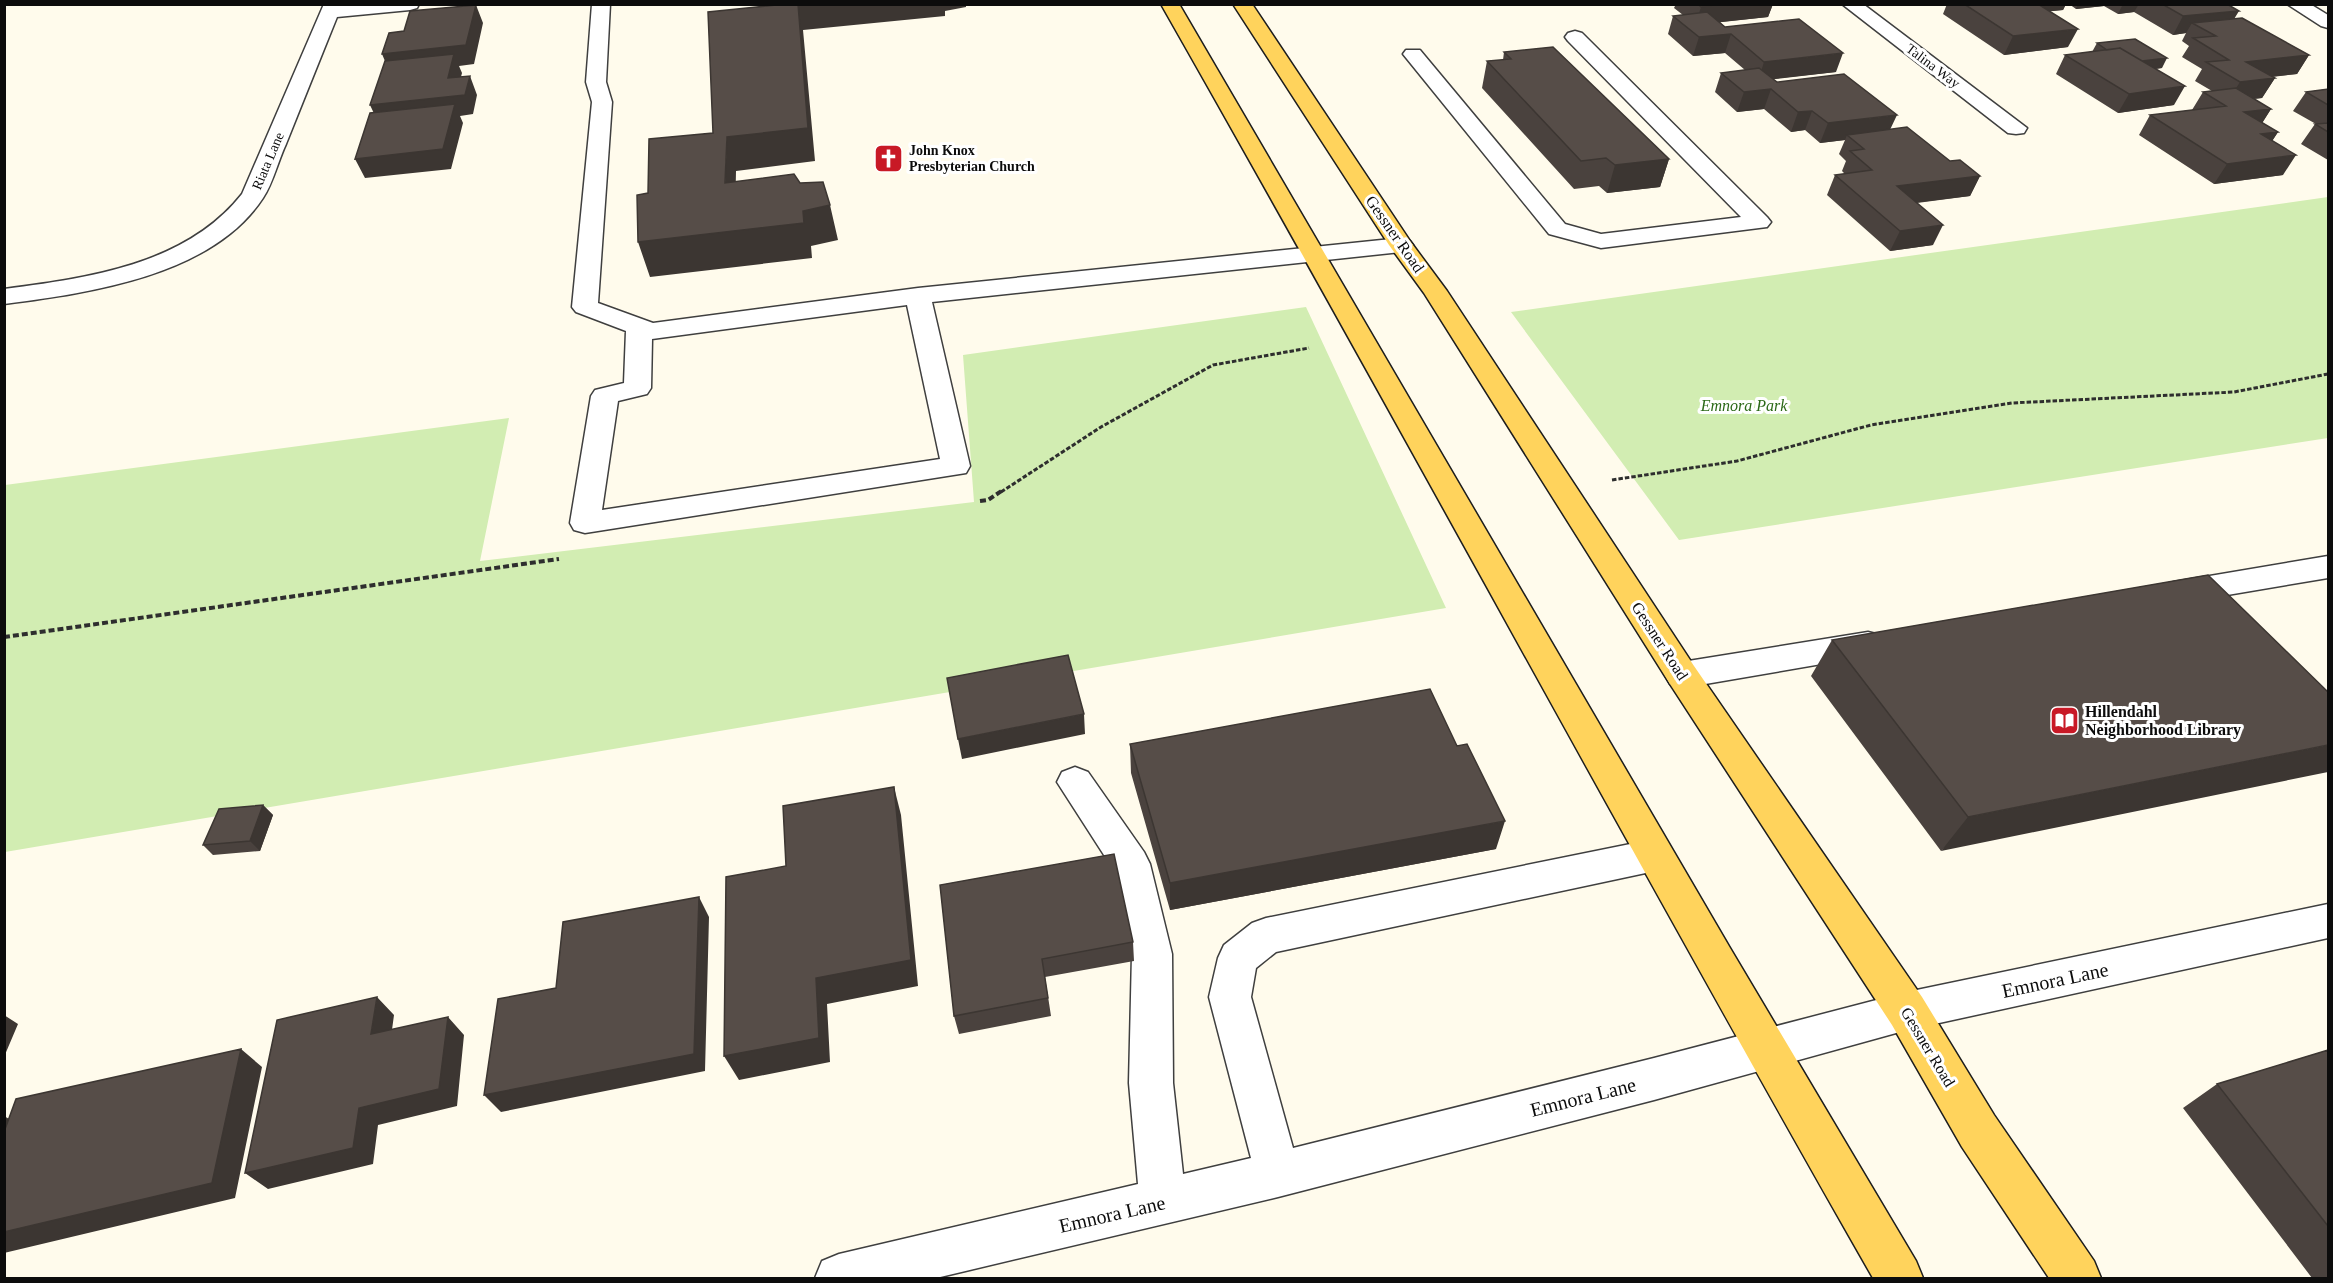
<svg xmlns="http://www.w3.org/2000/svg" width="2333" height="1283" font-family="Georgia,serif">
  <style>
    .green { fill: #d2edb2 }
    .lines { fill: none; stroke-linecap: round; stroke-linejoin: round }
    .minor-casing { stroke: #3f3f3f; stroke-width: 3 }
    .major-casing { stroke: #1d1d1d; stroke-width: 3 }
    .path-far1 { stroke: #2e2e2e; stroke-width: 3; stroke-dasharray: 4.5 2; stroke-linecap: butt }
    .path { stroke: #2e2e2e; stroke-width: 4; stroke-dasharray: 6 3; stroke-linecap: butt }
    .minor { fill: #fff; fill-rule: evenodd }
    .major { fill: #ffd35c; fill-rule: evenodd }
    .wall { fill: #4a423e }
    .shaded-wall { fill: #3c3632 }
    .building { fill: #564d48; stroke: #3c3632; stroke-width: 1.5 }
    .labels { text-anchor: middle; dominant-baseline: central; stroke-width: 6; stroke-linejoin: round; paint-order: stroke }
    .far-street-label { font-size: 14px; fill: #0c0c0c; stroke: #fff }
    .far-poi-label { font-size: 14px; font-weight: bold; fill: #0c0c0c; stroke: #fff; text-anchor: start }
    .street-label { font-size: 16px; fill: #0c0c0c; stroke: #fff }
    .park-label { font-size: 16px; font-style: italic; fill: #2b6917; stroke: #fff }
    .poi-label { font-size: 16px; font-weight: bold; fill: #0c0c0c; stroke: #fff; text-anchor: start }
    .near-street-label { font-size: 20px; fill: #0c0c0c; stroke: #fff }
  </style>
  <rect width="100%" height="100%" fill="#fffbec"/>
  <path class="green" d="M 2328,197 L 2328,438 L 1679,540 L 1511,312 Z
    M 1306,307 L 1446,608 L 5,852 L 5,485 L 509,418 L 480,561 L 974,502 L 963,355 Z"/>
  <g class="lines">
    <defs>
      <path id="minor" d="M 324,4 L 419,4 L 417,8 L 410,10 L 337,17 C 320,59 303,101 286,144 C 278,161 273,183 263,198 C 212,276 89,293 4,304 L 4,289 C 88,278 186,265 242,194 Z
        M 592,4 L 610,4 L 606,82 L 612,102 L 598,303 L 653,323 L 918,288 L 1401,238 L 1409,240 L 1413,245 L 1409,250 L 1401,252 L 932,302 L 970,466 L 966,473 L 585,533 L 574,530 L 570,523 L 591,396 L 595,390 L 624,383 L 626,331 L 576,312 L 572,307 L 592,102 L 586,82 ZM 907,305 L 940,459 L 602,510 L 618,401 L 647,394 L 651,388 L 652,339 Z
        M 1842,4 L 1863,4 L 2027,128 L 2024,133 L 2016,134 L 2008,133 Z
        M 2287,4 L 2310,4 L 2328,15 L 2328,28 L 2321,26 Z
        M 1575,31 L 1582,33 L 1767,217 L 1771,222 L 1767,227 L 1601,248 L 1549,234 L 1403,54 L 1406,50 L 1420,50 L 1565,224 L 1601,234 L 1741,217 L 1568,41 L 1565,37 L 1568,33 Z
        M 2328,556 L 2328,578 L 2174,604 L 2163,601 L 2158,593 L 2163,585 L 2174,582 Z
        M 1868,632 L 1880,635 L 1885,644 L 1880,653 L 1868,656 L 1682,688 L 1670,684 L 1665,675 L 1670,666 L 1682,662 Z
        M 1075,767 L 1088,772 L 1144,852 L 1150,864 L 1172,954 L 1173,1083 L 1183,1174 L 1251,1158 L 1209,997 L 1218,958 L 1224,945 L 1252,923 L 1266,918 L 1655,839 L 1668,844 L 1674,855 L 1668,866 L 1655,871 L 1276,952 L 1256,968 L 1251,997 L 1293,1148 L 1654,1058 L 1907,992 L 2328,904 L 2328,938 L 1907,1030 L 1654,1100 L 1278,1197 L 936,1278 L 815,1278 L 822,1261 L 839,1254 L 1138,1184 L 1129,1083 L 1132,954 L 1113,869 L 1057,782 L 1062,772 Z"/>
      <path id="major" d="M 1161,4 L 1179,4 L 1730,948 L 1916,1261 L 1923,1278 L 1873,1278 C 1632,856 1402,427 1161,4 Z
        M 1233,4 L 1252,4 L 1410,241 L 1447,291 L 1694,666 L 1922,997 L 1994,1115 L 2094,1261 L 2101,1278 L 2049,1278 L 1962,1147 L 1892,1025 L 1670,684 L 1424,293 L 1389,245 Z"/>
    </defs>
    <use href="#minor" class="minor-casing"/>
    <use href="#major" class="major-casing"/>
    <path class="path-far1" d="M 1612,480 L 1737,461 L 1871,425 L 2012,403 L 2234,392 L 2328,374
      M 1001,492 L 1101,427 L 1213,365 L 1309,348"/>
    <path class="path" d="M 980,501 L 988,500 L 1003,490
      M 4,637 L 559,559"/>
    <use href="#minor" class="minor"/>
    <use href="#major" class="major"/>
  </g>
  <path class="wall" d="M 1676,4 L 1773,4 L 1768,17 L 1720,22 L 1725,27 L 1836,72 L 1772,79 L 1777,82 L 1890,129 L 1950,161 L 1980,176 L 1970,196 L 1917,203 L 1933,245 L 1890,251 L 1827,195 L 1835,175 L 1845,174 L 1842,171 L 1846,161 L 1839,154 L 1845,140 L 1820,143 L 1805,130 L 1791,132 L 1764,109 L 1737,112 L 1715,92 L 1721,73 L 1745,70 L 1725,53 L 1693,56 L 1668,34 L 1673,16 L 1683,15 L 1674,8 Z
    M 1947,4 L 2066,4 L 2063,10 L 2049,11 L 2068,47 L 2004,55 L 1943,14 Z
    M 2069,4 L 2227,4 L 2234,19 L 2309,55 L 2297,74 L 2272,77 L 2275,78 L 2262,98 L 2254,99 L 2271,109 L 2262,123 L 2278,132 L 2272,141 L 2283,175 L 2214,184 L 2139,135 L 2150,115 L 2192,110 L 2203,92 L 2212,91 L 2195,81 L 2202,69 L 2182,57 L 2189,46 L 2182,41 L 2186,33 L 2173,35 L 2134,12 L 2118,14 L 2104,6 L 2076,9 Z
    M 2097,43 L 2162,68 L 2156,69 L 2174,105 L 2118,113 L 2056,74 L 2065,55 L 2092,52 Z
    M 1504,52 L 1669,159 L 1660,187 L 1607,193 L 1599,186 L 1574,189 L 1482,88 L 1487,61 L 1503,60 Z
    M 2328,89 L 2328,160 L 2301,144 L 2315,124 L 2316,124 L 2293,111 L 2306,92 Z
    M 2208,575 L 1941,851 L 1811,676 L 1832,640 Z
    M 1130,744 L 1457,746 L 1496,849 L 1170,910 L 1131,773 Z
    M 263,805 L 273,815 L 260,851 L 213,855 L 203,845 Z
    M 940,885 L 1133,942 L 1134,961 L 1045,977 L 1051,1016 L 959,1034 L 954,1016 Z
    M 2328,1050 L 2328,1278 L 2312,1278 L 2183,1108 L 2217,1084 Z"/>
  <path class="shaded-wall" d="M 966,4 L 966,7 L 945,11 L 945,16 L 803,30 L 815,161 L 736,171 L 735,218 L 725,183 L 727,137 L 790,5 Z
    M 1721,4 L 1773,4 L 1768,17 L 1695,25 L 1701,7 Z
    M 2021,4 L 2066,4 L 2063,10 L 2016,15 Z
    M 2078,4 L 2105,4 L 2104,6 L 2076,9 Z
    M 2123,4 L 2139,4 L 2134,12 L 2118,14 Z
    M 476,5 L 483,23 L 474,64 L 459,66 L 462,73 L 456,96 L 470,76 L 477,95 L 473,114 L 460,116 L 463,123 L 451,169 L 365,178 L 355,159 L 379,124 L 370,105 L 390,73 L 382,54 Z
    M 2239,11 L 2228,29 L 2192,23 L 2186,33 L 2173,35 L 2183,16 Z
    M 2078,29 L 2068,47 L 2004,55 L 2013,36 Z
    M 1731,34 L 1725,53 L 1693,56 L 1699,37 Z
    M 1843,53 L 1836,72 L 1758,81 L 1764,62 Z
    M 2309,55 L 2297,74 L 2237,80 L 2246,62 Z
    M 2167,58 L 2162,68 L 2122,72 L 2127,62 Z
    M 2275,78 L 2262,98 L 2228,101 L 2240,82 Z
    M 2185,86 L 2174,105 L 2118,113 L 2129,94 Z
    M 1771,89 L 1764,109 L 1737,112 L 1744,92 Z
    M 2271,109 L 2259,128 L 2244,112 Z
    M 1812,111 L 1805,130 L 1791,132 L 1798,112 Z
    M 1897,115 L 1888,134 L 1847,135 L 1845,140 L 1820,143 L 1828,123 Z
    M 2278,132 L 2265,152 L 2261,134 Z
    M 2296,155 L 2283,175 L 2214,184 L 2227,164 Z
    M 1669,159 L 1660,187 L 1607,193 L 1615,165 Z
    M 1980,176 L 1970,196 L 1888,206 L 1897,186 Z
    M 830,205 L 838,240 L 811,246 L 812,258 L 650,277 L 638,242 Z
    M 1943,225 L 1933,245 L 1890,251 L 1900,231 Z
    M 1084,714 L 1085,734 L 962,759 L 958,739 Z
    M 2328,745 L 2328,772 L 1941,851 L 1968,817 Z
    M 894,787 L 901,815 L 918,986 L 827,1004 L 830,1062 L 739,1080 L 724,1056 L 816,978 Z
    M 263,805 L 273,815 L 260,851 L 250,841 Z
    M 1505,821 L 1496,849 L 1170,910 L 1170,883 Z
    M 699,897 L 709,917 L 705,1071 L 501,1112 L 484,1095 Z
    M 377,997 L 394,1015 L 389,1052 L 371,1034 Z
    M 4,1015 L 18,1024 L 4,1057 Z
    M 448,1017 L 464,1035 L 457,1106 L 378,1125 L 373,1164 L 268,1189 L 245,1173 L 359,1108 Z
    M 241,1049 L 262,1067 L 235,1198 L 4,1253 L 4,1232 Z
    M 4,1116 L 21,1126 L 4,1170 Z"/>
  <path class="building" d="M 786,4 L 798,4 L 808,128 L 727,137 L 725,183 L 794,174 L 800,183 L 823,182 L 830,205 L 803,211 L 804,223 L 638,242 L 637,195 L 648,193 L 649,139 L 713,133 L 708,12 Z
    M 1698,4 L 1721,4 L 1701,7 Z
    M 1964,4 L 2038,4 L 2078,29 L 2013,36 Z
    M 2162,4 L 2227,4 L 2239,11 L 2183,16 Z
    M 476,5 L 466,45 L 382,54 L 389,33 L 404,31 L 410,11 Z
    M 1707,12 L 1725,27 L 1799,19 L 1843,53 L 1764,62 L 1731,34 L 1699,37 L 1673,16 Z
    M 2242,18 L 2309,55 L 2246,62 L 2275,78 L 2240,82 L 2206,62 L 2229,60 L 2193,38 L 2216,36 L 2192,23 Z
    M 2135,39 L 2167,58 L 2142,61 L 2120,48 L 2107,50 L 2097,43 Z
    M 1553,47 L 1669,159 L 1615,165 L 1606,158 L 1581,161 L 1487,61 L 1511,59 L 1504,52 Z
    M 2120,48 L 2185,86 L 2129,94 L 2065,55 Z
    M 454,54 L 448,78 L 470,76 L 465,95 L 370,105 L 385,61 Z
    M 1759,68 L 1777,82 L 1844,74 L 1897,115 L 1828,123 L 1812,111 L 1798,112 L 1771,89 L 1744,92 L 1721,73 Z
    M 2236,88 L 2271,109 L 2244,112 L 2278,132 L 2261,134 L 2296,155 L 2227,164 L 2150,115 L 2226,106 L 2203,92 Z
    M 2328,89 L 2328,105 L 2306,92 Z
    M 455,104 L 443,149 L 355,159 L 370,113 Z
    M 2328,123 L 2328,132 L 2315,124 Z
    M 1907,127 L 1950,161 L 1960,160 L 1980,176 L 1897,186 L 1943,225 L 1900,231 L 1835,175 L 1872,170 L 1850,151 L 1864,149 L 1847,135 Z
    M 2208,575 L 2328,692 L 2328,745 L 1968,817 L 1832,640 Z
    M 1068,655 L 1084,714 L 958,739 L 947,678 Z
    M 1430,689 L 1457,746 L 1467,744 L 1505,821 L 1170,883 L 1130,744 Z
    M 894,787 L 911,960 L 816,978 L 819,1038 L 724,1056 L 726,877 L 786,866 L 783,806 Z
    M 263,805 L 250,841 L 203,845 L 219,809 Z
    M 1114,854 L 1133,942 L 1042,959 L 1048,998 L 954,1016 L 940,885 Z
    M 699,897 L 694,1054 L 484,1095 L 498,999 L 556,988 L 563,922 Z
    M 377,997 L 371,1034 L 448,1017 L 439,1089 L 359,1108 L 353,1148 L 245,1173 L 277,1020 Z
    M 241,1049 L 212,1183 L 4,1232 L 4,1132 L 16,1099 Z
    M 2328,1050 L 2328,1226 L 2217,1084 Z"/>
  <defs>
    <symbol id="church-square" viewBox="-11 -11 22 22"><rect x="-9" y="-9" width="18" height="18" rx="4" fill="#c81926" stroke="#fff"/><path d="M-1.2-6h2.4v3.5h3.3v2.4h-3.3V6h-2.4V-.1h-3.3v-2.4h3.3Z" fill="#fff"/></symbol>
    <symbol id="library-square" viewBox="-11 -11 22 22"><rect x="-9" y="-9" width="18" height="18" rx="4" fill="#c81926" stroke="#fff"/><path d="M-6-4Q-3-5.5-.7-3.5V5Q-3 3-6 4ZM6-4Q3-5.5 .7-3.5V5Q3 3 6 4Z" fill="#fff"/></symbol>
  </defs>
  <g fill-rule="evenodd">
    <use href="#church-square" x="872" y="142" width="33" height="33"/>
    <use href="#library-square" x="2048" y="704" width="33" height="33"/>
  </g>
  <g class="labels">
    <g class="far-street-label">
      <text transform="translate(1933 66) rotate(37)">Talina Way</text>
      <text transform="translate(268 161) rotate(-67)">Riata Lane</text>
    </g>
    <g class="far-poi-label">
      <text x="909" y="150">John Knox<tspan x="909" dy="16">Presbyterian Church</tspan></text>
    </g>
    <g class="street-label">
      <text transform="translate(1395 234) rotate(55)">Gessner Road</text>
      <text transform="translate(1660 641) rotate(57)">Gessner Road</text>
      <text transform="translate(1928 1047) rotate(59)">Gessner Road</text>
    </g>
    <g class="park-label">
      <text x="1744" y="405">Emnora Park</text>
    </g>
    <g class="poi-label">
      <text x="2085" y="711">Hillendahl<tspan x="2085" dy="18">Neighborhood Library</tspan></text>
    </g>
    <g class="near-street-label">
      <text transform="translate(2055 980) rotate(-12)">Emnora Lane</text>
      <text transform="translate(1583 1097) rotate(-14)">Emnora Lane</text>
      <text transform="translate(1112 1214) rotate(-13)">Emnora Lane</text>
    </g>
  </g>
  <rect width="2333" height="1283" fill="none" stroke="#0c0c0c" stroke-width="12"/>
</svg>
